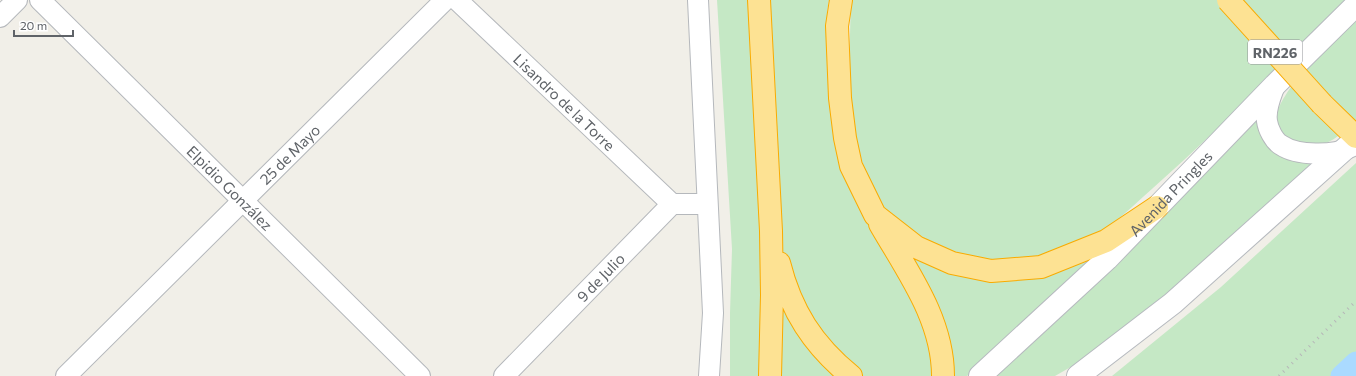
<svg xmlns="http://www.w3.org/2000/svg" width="1356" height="376" font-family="Commissioner,sans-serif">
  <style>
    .green { fill: #c5e8c5 }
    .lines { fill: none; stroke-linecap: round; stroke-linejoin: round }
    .canal { stroke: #aadaff; stroke-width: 21 }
    .street-casing { stroke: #b5b8bc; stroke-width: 22 }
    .secondary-casing { stroke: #b6babf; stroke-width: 24 }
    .highway-casing { stroke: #f9ab00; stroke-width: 24 }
    .street { stroke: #fff; stroke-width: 20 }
    .secondary { stroke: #fff; stroke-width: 22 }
    .highway { stroke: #fde293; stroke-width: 22 }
    .rail { stroke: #b6b7b8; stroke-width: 3; stroke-dasharray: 1 5; stroke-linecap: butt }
    .highway-bridge-casing { stroke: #f9ab00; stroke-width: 24; stroke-linecap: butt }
    .highway-bridge { stroke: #fde293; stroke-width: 22 }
    .labels { text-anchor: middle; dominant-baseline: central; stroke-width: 3; stroke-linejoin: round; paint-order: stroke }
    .shield { fill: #fff; stroke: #8f9295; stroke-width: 1 }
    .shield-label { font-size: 14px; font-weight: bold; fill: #5f6368 }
    .street-label { font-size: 15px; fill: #5f6368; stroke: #fff }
  </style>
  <rect width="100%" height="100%" fill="#f1efe8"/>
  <path class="green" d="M 717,0 L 753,0 L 765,376 L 730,376 L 730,313 L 732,249 Z
    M 766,0 L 829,0 L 827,12 L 829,63 L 834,128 L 929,330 L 936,376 L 862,376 L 839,356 L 813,326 L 786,265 L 777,229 Z
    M 851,0 L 1348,0 C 1284,63 1221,128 1153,188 C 1128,210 1100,239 1067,251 C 1019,267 970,266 926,239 C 910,230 892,221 882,205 C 845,149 849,65 851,0 Z
    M 1356,20 L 1356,121 C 1329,146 1313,156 1279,133 C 1278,129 1276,125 1276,121 C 1276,91 1335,40 1356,20 Z
    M 1260,116 L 1314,162 L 1173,289 L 1083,360 L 1055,376 L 992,376 L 1095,283 Z
    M 1356,163 L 1356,376 L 1112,376 L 1221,287 Z
    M 908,254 L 935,267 L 1096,254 L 967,376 L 952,376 Z
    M 780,293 L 839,376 L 778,376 Z"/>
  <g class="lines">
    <path class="canal" d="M 1341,376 L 1356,362"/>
    <defs>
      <g id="street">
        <path id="s1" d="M 40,0 L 420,376"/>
        <path id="s2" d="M 457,0 L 672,204"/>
        <path d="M 698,0 L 713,313 L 709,376"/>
        <path d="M 0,17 L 17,0"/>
        <path d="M 1275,85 C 1271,96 1265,109 1267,121 C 1268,129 1274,141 1281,145 C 1297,156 1334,156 1351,147"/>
        <path id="s3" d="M 66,376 L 445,0"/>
        <path id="s4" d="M 504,376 L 672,204 L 707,204"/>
      </g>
      <g id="secondary">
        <path id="s5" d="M 980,376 L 1107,259 L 1275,85 L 1356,5"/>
        <path d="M 1078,376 L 1173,303 L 1356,139"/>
      </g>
      <path id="highway" d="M 759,0 L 771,231 L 772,295 L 770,376
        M 841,0 L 837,26 L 840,98 L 845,138 L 851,166 L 875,215 L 916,247 L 952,263 L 991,271 L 1041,267 L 1106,241 L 1157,207
        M 1322,104 L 1356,137
        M 880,224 C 907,271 943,319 943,376
        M 779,263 C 791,311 813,345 851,376"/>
    </defs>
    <use href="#street" class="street-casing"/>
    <use href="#secondary" class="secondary-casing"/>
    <use href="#highway" class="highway-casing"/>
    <use href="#street" class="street"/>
    <use href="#secondary" class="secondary"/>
    <use href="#highway" class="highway"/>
    <path class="rail" d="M 1279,376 L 1356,301"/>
    <defs>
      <path id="highway-bridge" d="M 1228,0 L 1322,104"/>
    </defs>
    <use href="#highway-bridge" class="highway-bridge-casing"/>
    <use href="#highway-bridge" class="highway-bridge"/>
  </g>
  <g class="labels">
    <rect class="shield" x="1248" y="40" width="54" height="24" rx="3"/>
    <g class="shield-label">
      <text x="1275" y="52">RN226</text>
    </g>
    <g class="street-label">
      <text stroke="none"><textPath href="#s2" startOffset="148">Lisandro de la Torre</textPath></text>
      <text stroke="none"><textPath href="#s3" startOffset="315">25 de Mayo</textPath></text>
      <text stroke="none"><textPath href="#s1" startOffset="267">Elpidio González</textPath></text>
      <text stroke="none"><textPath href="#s5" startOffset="264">Avenida Pringles</textPath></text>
      <text stroke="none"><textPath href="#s4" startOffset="138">9 de Julio</textPath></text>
    </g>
  </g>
  <path d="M14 30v6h59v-6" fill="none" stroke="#5f6368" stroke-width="2"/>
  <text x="20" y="30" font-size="12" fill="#5f6368" stroke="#ffffff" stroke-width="3" paint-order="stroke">20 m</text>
</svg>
